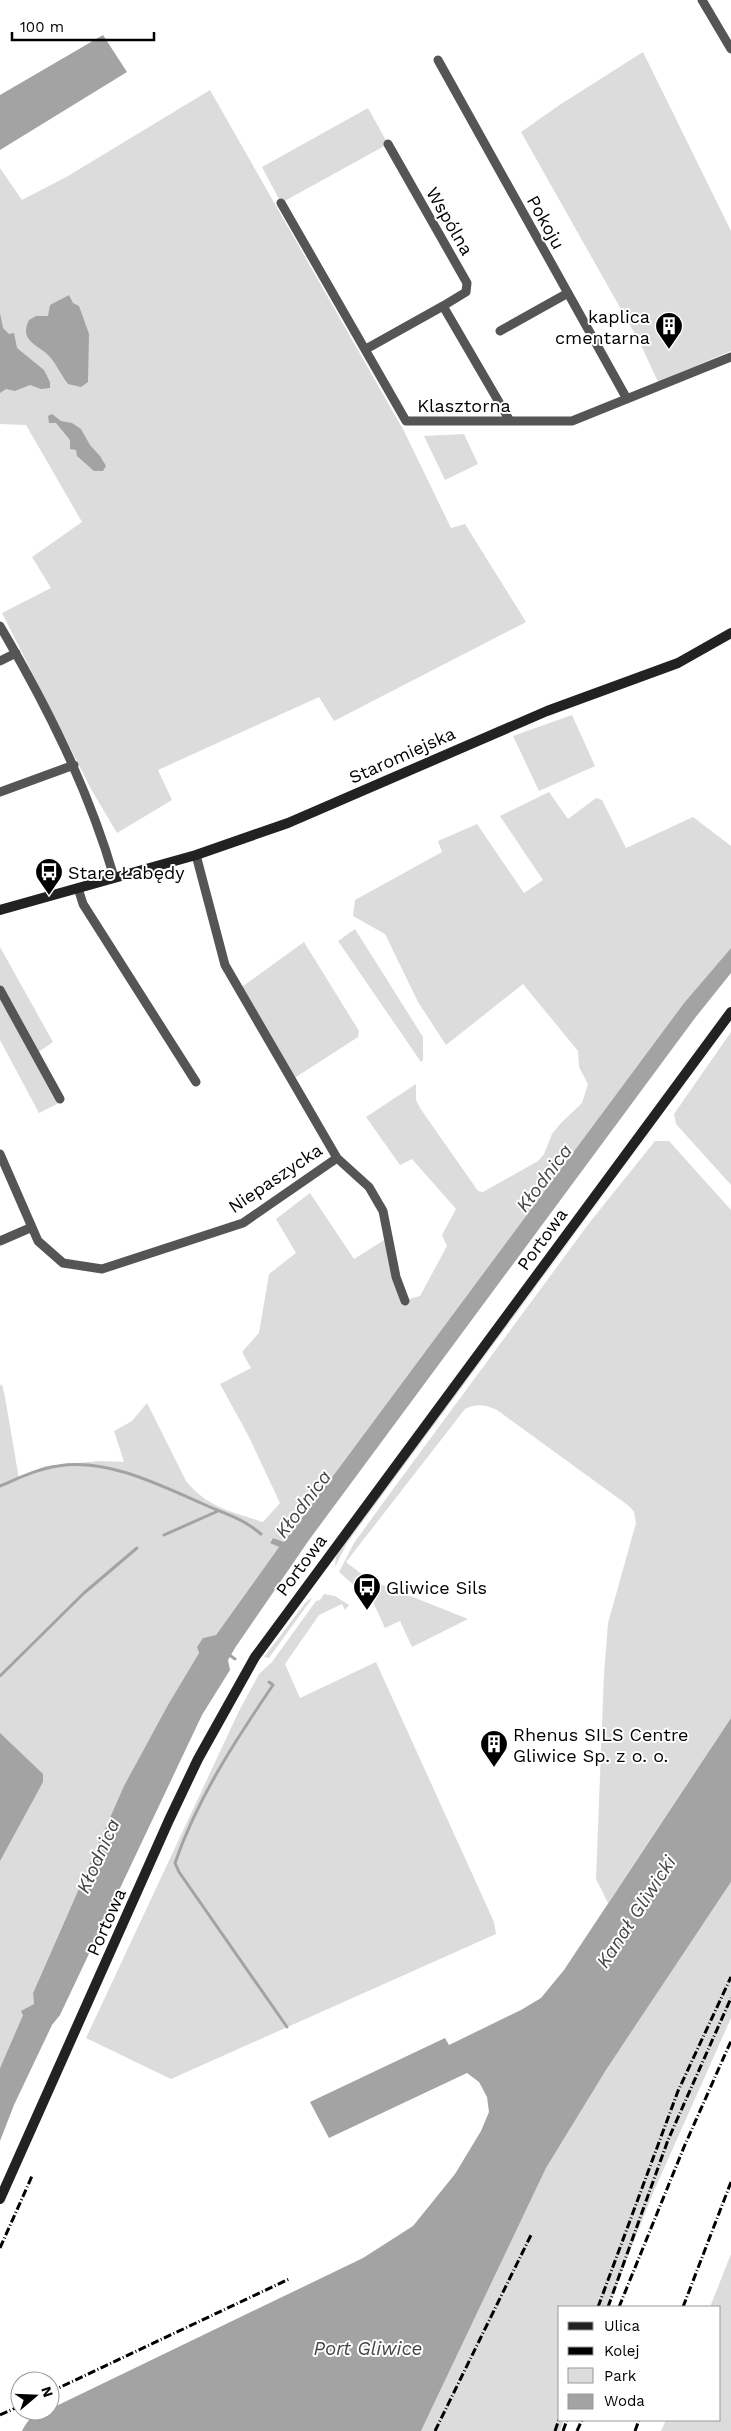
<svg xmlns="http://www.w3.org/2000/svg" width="731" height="2431" font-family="'Work Sans',sans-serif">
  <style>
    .green { fill: #dcdcdc }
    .water { fill: #a3a3a3 }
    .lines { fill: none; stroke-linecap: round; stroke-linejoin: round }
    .stream { stroke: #a3a3a3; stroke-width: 3 }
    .street { stroke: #555; stroke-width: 9 }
    .secondary { stroke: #222; stroke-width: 10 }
    .rail { stroke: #000; stroke-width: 3; stroke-dasharray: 8 2.5 1 2.5; stroke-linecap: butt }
    .labels { text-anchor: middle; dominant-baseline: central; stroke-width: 4; stroke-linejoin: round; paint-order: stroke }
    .street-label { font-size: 18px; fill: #000; stroke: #fff }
    .poi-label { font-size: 18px; fill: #000; stroke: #fff; text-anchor: start }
    .water-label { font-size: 19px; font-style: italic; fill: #444; stroke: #fff }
  </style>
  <rect width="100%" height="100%" fill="#fff"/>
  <path class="green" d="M 643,52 L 731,231 L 731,351 L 658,382 L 640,343 L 521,132 L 561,104 Z
    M 210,90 L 404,431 L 451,528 L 465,524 L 526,622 L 334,721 L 319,697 L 158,770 L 172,800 L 117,833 L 91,789 L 2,613 L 51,588 L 32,557 L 82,522 L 26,425 L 0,424 L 0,168 L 22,200 L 68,176 Z
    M 368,108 L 388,144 L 281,203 L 262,167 Z
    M 464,434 L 478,464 L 445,480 L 424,436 Z
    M 572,715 L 595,766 L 539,791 L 513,736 Z
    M 549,792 L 568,819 L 596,798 L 602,800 L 626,848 L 693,817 L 731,846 L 731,948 L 684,1003 L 284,1542 L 273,1538 L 270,1542 L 279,1547 L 216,1635 L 203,1638 L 197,1647 L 199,1653 C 134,1761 83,1878 33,1993 L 34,2004 L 23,2015 L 0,2068 L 0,1386 L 2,1384 L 5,1397 L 19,1479 L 45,1466 L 100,1461 L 124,1462 L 114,1431 L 132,1421 L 147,1403 L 186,1481 C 207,1507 232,1512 263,1522 L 280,1503 L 248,1435 L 220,1384 L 251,1368 L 242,1352 L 259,1333 L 269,1274 L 296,1253 L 276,1219 L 310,1193 L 354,1259 L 392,1235 L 400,1276 L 409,1299 L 420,1296 L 447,1246 L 442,1235 L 456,1209 L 412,1159 L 400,1165 L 366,1117 L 416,1084 L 416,1100 L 420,1108 L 478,1191 L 483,1192 L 538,1161 L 544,1154 L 552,1134 L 560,1124 L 582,1103 L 588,1084 L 579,1067 L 578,1051 L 523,984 L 446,1045 L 418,1002 L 385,934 L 353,916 L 355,900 L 442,852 L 438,841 L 477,824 L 524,893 L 543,880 L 500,816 Z
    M 355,929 L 423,1037 L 423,1060 L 421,1062 L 338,941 Z
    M 304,942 L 359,1031 L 358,1037 L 293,1079 L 239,989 Z
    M 0,947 L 53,1042 L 37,1053 L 0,985 Z
    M 0,996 L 59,1103 L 39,1113 L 0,1040 Z
    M 731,1032 L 731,1185 L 676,1124 L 674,1114 Z
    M 655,1141 L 669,1141 L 731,1210 L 731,1718 L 608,1903 L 596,1879 L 604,1674 L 608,1623 L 636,1523 L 634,1512 L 629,1506 L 497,1410 C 486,1405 477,1403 465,1409 L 346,1562 L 368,1579 L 468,1619 L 412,1647 L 400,1621 L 385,1628 L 373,1602 L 339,1572 L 354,1543 L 388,1496 L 590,1222 Z
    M 642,1143 L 347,1543 L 335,1567 L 336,1554 Z
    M 324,1594 L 335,1596 L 349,1605 L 345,1610 L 342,1604 L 319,1615 L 285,1664 L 300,1698 L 376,1662 L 494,1922 L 496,1934 L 171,2079 L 86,2038 L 239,1711 L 259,1674 L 272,1662 L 316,1601 L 320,1600 Z
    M 313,1597 L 269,1658 L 264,1657 L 306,1602 Z
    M 731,1882 L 731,2018 L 653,2193 L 608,2307 L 560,2307 L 560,2420 L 564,2420 L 560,2431 L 421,2431 L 546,2168 L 606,2070 Z
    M 731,2254 L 731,2431 L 661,2431 L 666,2420 L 720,2420 L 720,2307 L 710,2307 Z"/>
  <path class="water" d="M 103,35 L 127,72 L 0,150 L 0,95 Z
    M 69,295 L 73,303 L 79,306 L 89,334 L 88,382 L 81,387 L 68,384 C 61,375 57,365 50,357 C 40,345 18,342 29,320 L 36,316 L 48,316 L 50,305 Z
    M 0,313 L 3,328 L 9,334 L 14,333 L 17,348 L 44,370 L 50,382 L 50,388 L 41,389 L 30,385 L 15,391 L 6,389 L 0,393 Z
    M 52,414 L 61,421 L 72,423 L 81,429 L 90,445 L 100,456 L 106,466 L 103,471 L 94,471 L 77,456 L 76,450 L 70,449 L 70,440 L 56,423 L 49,423 L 48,416 Z
    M 731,948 L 731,973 L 695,1018 L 309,1540 L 235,1648 L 228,1660 L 230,1670 L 202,1715 L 60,2015 L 52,2025 L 14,2105 L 0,2141 L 0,2068 L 23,2015 L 21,2011 L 34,2004 L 33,1993 L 124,1786 L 168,1705 L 199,1653 L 197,1647 L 203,1638 L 216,1635 L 279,1547 L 270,1543 L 273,1538 L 284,1542 L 684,1003 Z
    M 731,1718 L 731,1882 L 606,2070 L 546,2168 L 421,2431 L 22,2431 C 27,2420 36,2411 50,2411 L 50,2409 L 363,2258 L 413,2226 L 455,2174 L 481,2131 L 489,2112 L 487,2097 L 479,2082 L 467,2073 L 329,2138 L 310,2102 L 445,2038 L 449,2045 L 521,2010 L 541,1998 L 564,1970 Z
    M 0,1733 L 43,1774 L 43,1782 L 0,1861 Z"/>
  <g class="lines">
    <path class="stream" d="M 0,1486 C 19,1478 37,1469 58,1466 C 106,1458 158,1484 201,1503 C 224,1514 241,1517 261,1534
      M 164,1535 L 218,1511
      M 228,1654 L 235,1659
      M 0,1676 L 84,1593 L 137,1548
      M 269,1682 L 273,1685 C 235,1741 197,1799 175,1863 L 179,1872 L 287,2027"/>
    <path class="street" d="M 702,0 L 731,49
      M 438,60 L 627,399
      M 388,144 L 467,283 L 466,292 L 443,306 L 510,421
      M 281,203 L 406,421 L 572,421 L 731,357
      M 500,331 L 568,293
      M 366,349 L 443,306
      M 0,626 C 47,706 88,788 114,877
      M 0,661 L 16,653
      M 0,792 L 74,765
      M 196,855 L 225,965 L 337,1158 L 369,1187 L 383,1211 L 396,1277 L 405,1301
      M 78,888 L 83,904 L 196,1082
      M 0,990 L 60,1099
      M 0,1154 L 38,1241 L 63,1263 L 102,1269 L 243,1223 L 337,1158
      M 0,1241 L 30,1228"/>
    <path class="secondary" d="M 0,910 L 196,855 L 288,823 L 547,711 L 678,663 L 731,633
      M 0,2199 L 169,1820 L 198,1759 L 255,1657 L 731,1012"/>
    <path class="rail" d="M 0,2248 L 32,2176
      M 598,2307 L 678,2091 L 731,1977
      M 608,2307 L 668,2140 L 731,1998
      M 619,2307 L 684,2147 L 731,2041
      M 683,2307 L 731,2182
      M 50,2392 L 289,2279
      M 0,2415 L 20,2406
      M 435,2431 L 531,2235
      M 555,2431 L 560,2416
      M 563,2431 L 567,2420
      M 577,2431 L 582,2420
      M 635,2431 L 639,2420"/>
  </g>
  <defs>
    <symbol id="building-pin" viewBox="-11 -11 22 30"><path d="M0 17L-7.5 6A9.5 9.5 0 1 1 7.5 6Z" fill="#000" stroke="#fff"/><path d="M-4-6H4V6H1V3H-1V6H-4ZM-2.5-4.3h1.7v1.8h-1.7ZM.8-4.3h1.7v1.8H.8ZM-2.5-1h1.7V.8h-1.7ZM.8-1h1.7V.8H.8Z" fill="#fff"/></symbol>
    <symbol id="bus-pin" viewBox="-11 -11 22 30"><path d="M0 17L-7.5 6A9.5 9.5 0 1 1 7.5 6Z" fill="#000" stroke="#fff"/><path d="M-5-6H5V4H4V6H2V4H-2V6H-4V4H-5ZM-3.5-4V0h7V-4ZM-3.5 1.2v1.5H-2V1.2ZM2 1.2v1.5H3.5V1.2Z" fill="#fff"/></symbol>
  </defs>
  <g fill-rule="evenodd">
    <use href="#building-pin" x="653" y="310" width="32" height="43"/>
    <use href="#bus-pin" x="33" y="856" width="32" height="43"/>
    <use href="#bus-pin" x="351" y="1571" width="32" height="43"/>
    <use href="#building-pin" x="478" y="1728" width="32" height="43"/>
  </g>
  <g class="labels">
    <g class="street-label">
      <text transform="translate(450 221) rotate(60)">Wspólna</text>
      <text transform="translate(546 222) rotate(61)">Pokoju</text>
      <text x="464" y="405">Klasztorna</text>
      <text transform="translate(402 755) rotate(-24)">Staromiejska</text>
      <text transform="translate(275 1178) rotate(-34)">Niepaszycka</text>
      <text transform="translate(542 1239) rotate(-54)">Portowa</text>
      <text transform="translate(301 1565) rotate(-53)">Portowa</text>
      <text transform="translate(106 1922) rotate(-66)">Portowa</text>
    </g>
    <g class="poi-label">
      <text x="650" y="316" text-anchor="end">kaplica<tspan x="650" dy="21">cmentarna</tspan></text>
      <text x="68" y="872">Stare Łabędy</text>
      <text x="386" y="1587">Gliwice Sils</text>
      <text x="513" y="1734">Rhenus SILS Centre<tspan x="513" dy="21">Gliwice Sp. z o. o.</tspan></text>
    </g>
    <g class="water-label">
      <text transform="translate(544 1178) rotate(-53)">Kłodnica</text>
      <text transform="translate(303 1504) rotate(-53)">Kłodnica</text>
      <text transform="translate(98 1856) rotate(-66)">Kłodnica</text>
      <text transform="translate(636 1912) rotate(-57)">Kanał Gliwicki</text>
      <text x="368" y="2348">Port Gliwice</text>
    </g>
  </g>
  <rect x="558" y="2306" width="162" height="115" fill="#ffffff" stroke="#999999"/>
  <rect x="568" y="2322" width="25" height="8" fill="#222222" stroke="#999999"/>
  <text x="604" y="2331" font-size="15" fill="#000000">Ulica</text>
  <rect x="568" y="2347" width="25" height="8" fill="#000000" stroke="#999999"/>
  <text x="604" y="2356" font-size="15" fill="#000000">Kolej</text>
  <rect x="568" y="2368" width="25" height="15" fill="#dcdcdc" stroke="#999999"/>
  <text x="604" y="2381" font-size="15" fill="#000000">Park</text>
  <rect x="568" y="2394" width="25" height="15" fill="#a3a3a3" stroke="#999999"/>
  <text x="604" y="2406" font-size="15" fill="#000000">Woda</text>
  <g transform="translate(35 2396) rotate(71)"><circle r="24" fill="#ffffff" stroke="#999999"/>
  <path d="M0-4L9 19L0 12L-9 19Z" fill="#000000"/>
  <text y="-8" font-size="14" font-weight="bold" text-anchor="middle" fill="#000000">N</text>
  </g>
  <path d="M12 32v8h142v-8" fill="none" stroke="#000000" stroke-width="2.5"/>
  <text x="20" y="32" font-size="15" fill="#000000" stroke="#ffffff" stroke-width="4" paint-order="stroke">100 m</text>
</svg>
